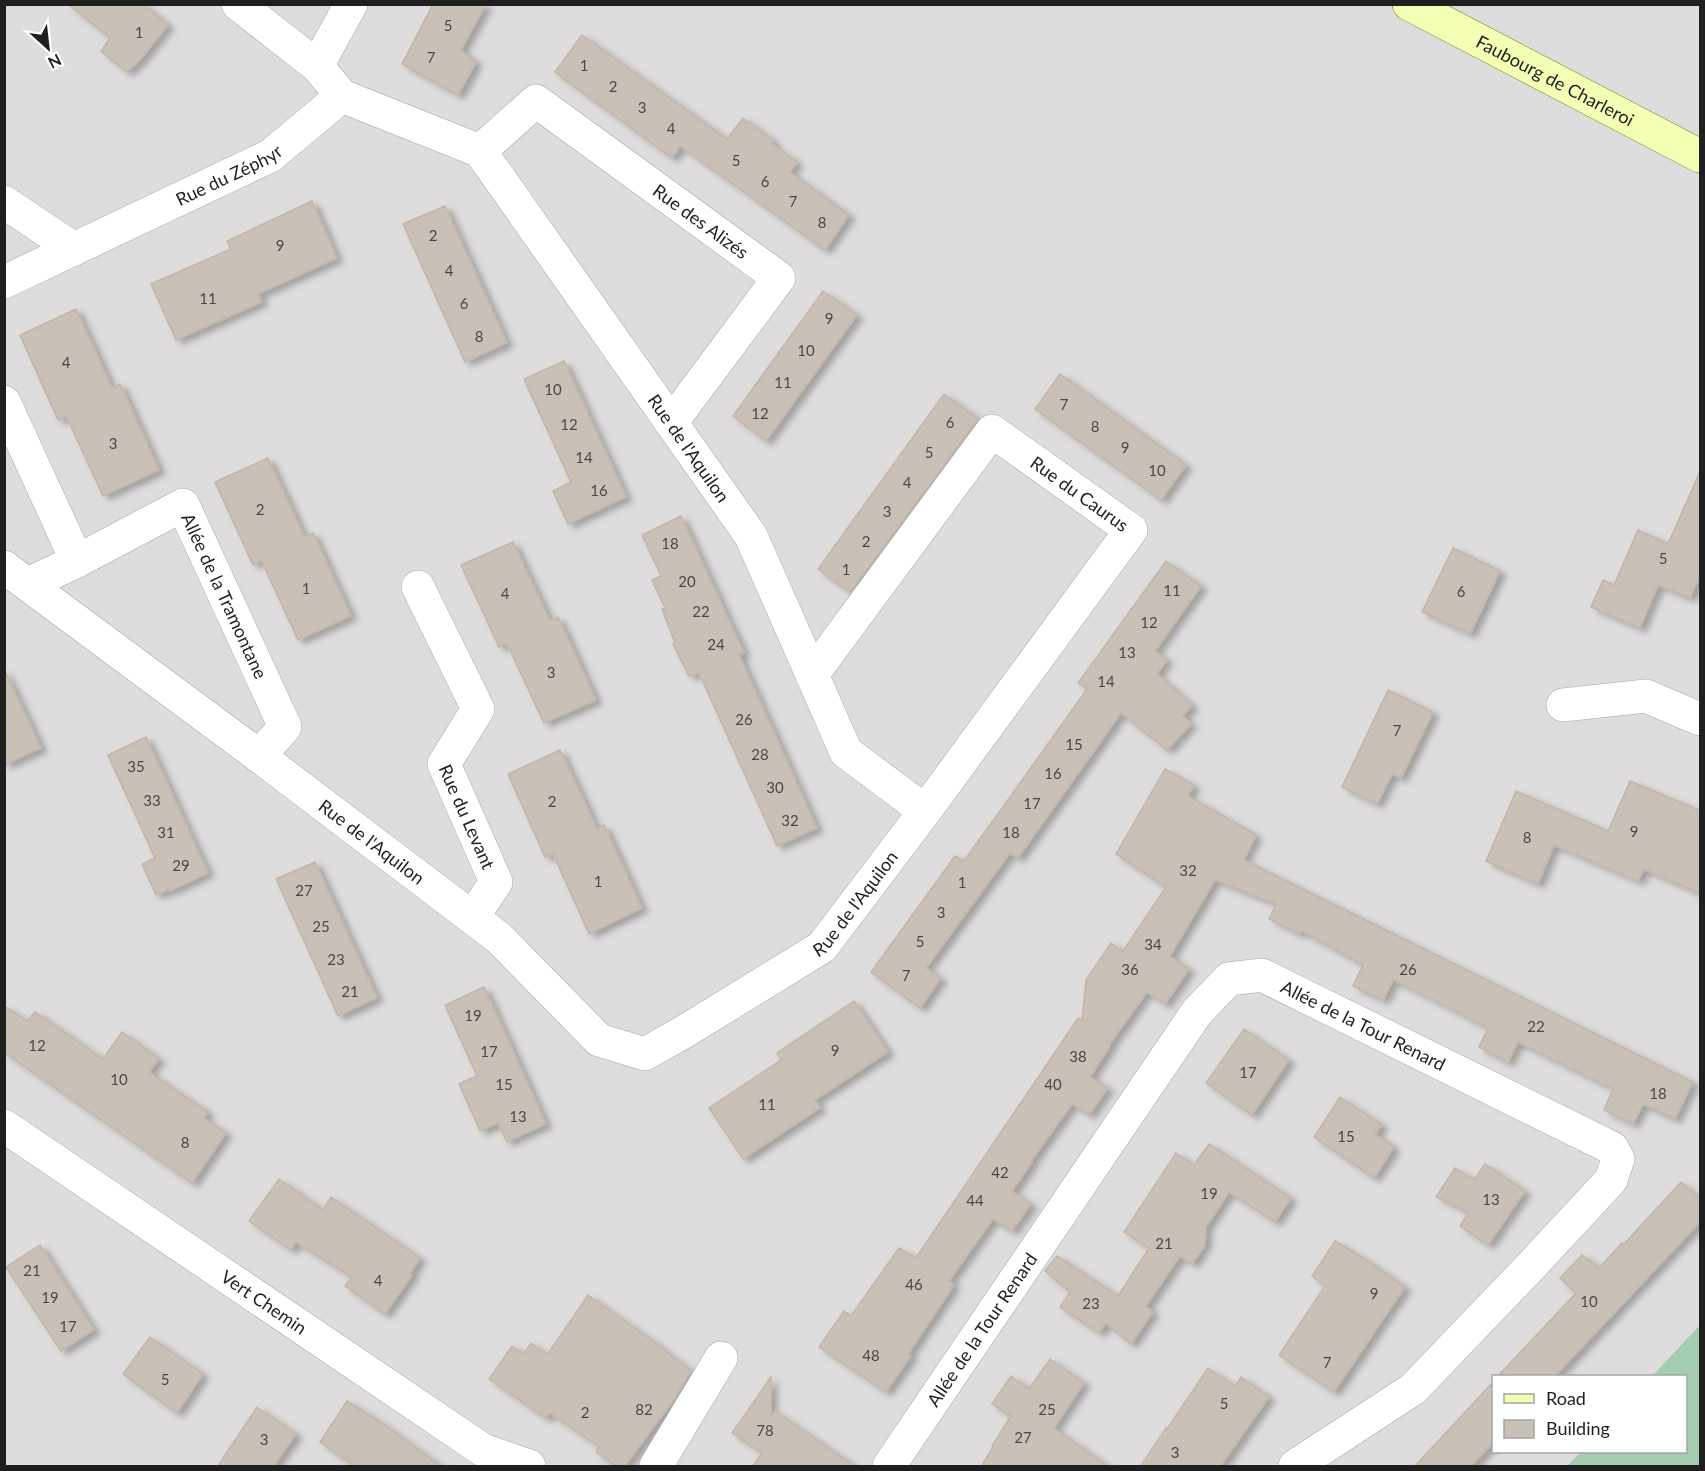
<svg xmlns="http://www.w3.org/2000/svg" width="1705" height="1471" font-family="Lato,sans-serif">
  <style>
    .residential { fill: #dedcdc }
    .cemetery { fill: #a4ccae }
    .building { fill: #c9c1b7; stroke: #c4b6a6; stroke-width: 1.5; filter: url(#shadow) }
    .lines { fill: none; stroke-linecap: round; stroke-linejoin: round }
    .minor-casing { stroke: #a6a6a6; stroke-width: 34 }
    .secondary-casing { stroke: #637d00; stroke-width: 34 }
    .minor { stroke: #fff; stroke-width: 33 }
    .secondary { stroke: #f4ffb5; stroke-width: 33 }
    .labels { text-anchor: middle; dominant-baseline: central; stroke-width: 4.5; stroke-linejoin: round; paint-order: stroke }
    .number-label { font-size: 15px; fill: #4a4845 }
    .street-label { font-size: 18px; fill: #1f1f1f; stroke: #fff }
  </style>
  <defs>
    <filter id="shadow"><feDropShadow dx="6" dy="4" stdDeviation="3" flood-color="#0004"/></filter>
  </defs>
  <rect width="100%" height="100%" fill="#f1eee5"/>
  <path class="residential" d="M 5,5 L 1700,5 L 1700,1325 L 1652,1376 L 1494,1376 L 1494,1452 L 1581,1452 L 1567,1466 L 5,1466 Z"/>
  <path class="cemetery" d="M 1700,1325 L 1700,1466 L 1567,1466 L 1581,1452 L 1686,1452 L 1686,1376 L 1652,1376 Z"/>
  <path class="building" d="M 68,4 L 143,4 L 168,25 L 139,61 L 127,72 L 101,51 L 110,38 Z
    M 433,4 L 486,4 L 461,50 L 476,62 L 458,95 L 402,64 Z
    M 582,35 L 727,139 L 743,118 L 773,140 L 772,144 L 797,162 L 790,172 L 849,215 L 825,250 L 680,146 L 672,158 L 555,72 Z
    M 312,201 L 337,258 L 258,294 L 262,302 L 176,340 L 151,284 L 231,249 L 227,241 Z
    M 445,206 L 507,343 L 465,362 L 403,224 Z
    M 823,291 L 857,315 L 766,441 L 733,416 Z
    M 76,309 L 112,388 L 120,384 L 159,470 L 103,496 L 66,416 L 58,420 L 20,335 Z
    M 564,361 L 626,497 L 568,524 L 553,491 L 571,482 L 524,379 Z
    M 1060,374 L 1186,465 L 1161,500 L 1035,409 Z
    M 944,394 L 978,419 L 850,592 L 818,569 Z
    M 268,458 L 304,536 L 313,533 L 351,616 L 298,640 L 261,560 L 253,565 L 215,482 Z
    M 1701,469 L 1701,573 L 1690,598 L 1658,585 L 1640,628 L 1591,607 L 1603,580 L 1614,585 L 1638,530 L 1668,544 Z
    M 681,516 L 744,653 L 739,655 L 817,828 L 777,846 L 699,673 L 689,676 L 673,644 L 675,643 L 662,609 L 665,608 L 652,580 L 661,576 L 642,535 Z
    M 513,542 L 550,621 L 558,617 L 596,700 L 544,723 L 507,644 L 499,647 L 461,565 Z
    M 1453,548 L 1500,571 L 1470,634 L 1422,612 Z
    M 1166,561 L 1201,586 L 1155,651 L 1167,660 L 1157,674 L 1192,705 L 1183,716 L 1191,724 L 1167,750 L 1121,713 L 1018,858 L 1010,853 L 926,968 L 941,978 L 920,1008 L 871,972 L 955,856 L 964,861 L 1025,776 L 1087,689 L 1078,683 Z
    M 4,669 L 41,748 L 4,765 Z
    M 1388,690 L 1433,712 L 1401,778 L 1392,774 L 1377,804 L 1342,787 Z
    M 146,737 L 208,873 L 170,891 L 169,889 L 156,895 L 142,864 L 155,858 L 108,755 Z
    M 560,750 L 597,829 L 604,825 L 642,908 L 589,934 L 553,854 L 545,857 L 508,774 Z
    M 1165,769 L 1194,785 L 1188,796 L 1256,835 L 1244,860 L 1693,1082 L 1675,1119 L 1643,1104 L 1633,1124 L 1604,1110 L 1613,1089 L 1518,1042 L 1508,1062 L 1479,1047 L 1488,1028 L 1432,999 L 1393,980 L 1383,1000 L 1353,986 L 1363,965 L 1302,931 L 1300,934 L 1269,919 L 1276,904 L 1215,880 L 1170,956 L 1189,969 L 1165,1004 L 1147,992 L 1109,1045 L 1110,1046 L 1090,1077 L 1108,1088 L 1089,1115 L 1072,1104 L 1031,1161 L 1032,1162 L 1012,1191 L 1031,1204 L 1012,1231 L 993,1219 L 949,1281 L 954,1285 L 908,1354 L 911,1356 L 886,1392 L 819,1347 L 844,1311 L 851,1316 L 899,1248 L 916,1258 L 1078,1018 L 1082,1021 L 1086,980 L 1111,943 L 1123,951 L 1166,887 L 1116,854 Z
    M 1630,781 L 1701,811 L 1701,894 L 1644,869 L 1638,881 L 1554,845 L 1538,884 L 1486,861 L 1516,791 L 1608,831 Z
    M 315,862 L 377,998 L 338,1016 L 276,879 Z
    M 484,987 L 546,1124 L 507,1142 L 498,1123 L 480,1131 L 459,1084 L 477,1076 L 445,1005 Z
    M 854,1001 L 888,1052 L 815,1100 L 820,1108 L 743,1159 L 709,1108 L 781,1060 L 777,1053 Z
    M 4,1006 L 27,1021 L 35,1012 L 103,1059 L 122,1032 L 159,1059 L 149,1072 L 208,1112 L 204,1118 L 226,1133 L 192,1183 L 4,1052 Z
    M 1244,1029 L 1289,1060 L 1252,1115 L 1206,1083 Z
    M 1340,1097 L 1382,1125 L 1375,1134 L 1394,1147 L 1374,1178 L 1314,1137 Z
    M 1209,1144 L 1291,1198 L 1275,1222 L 1229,1192 L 1206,1227 L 1205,1245 L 1192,1264 L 1180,1256 L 1146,1306 L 1153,1312 L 1131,1344 L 1106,1323 L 1099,1333 L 1060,1307 L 1070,1292 L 1045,1271 L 1057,1256 L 1118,1296 L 1149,1248 L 1124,1232 L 1176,1153 L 1194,1165 Z
    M 1485,1164 L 1525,1191 L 1488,1245 L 1460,1226 L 1469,1212 L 1436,1197 L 1455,1168 L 1474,1180 Z
    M 279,1179 L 323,1210 L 331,1197 L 420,1258 L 410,1274 L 412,1275 L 385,1314 L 345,1286 L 352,1277 L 296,1242 L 291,1250 L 249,1221 Z
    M 1681,1182 L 1701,1200 L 1701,1221 L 1554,1377 L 1497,1377 L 1576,1293 L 1560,1278 L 1582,1255 L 1599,1268 L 1622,1243 L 1624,1244 Z
    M 1335,1241 L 1368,1261 L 1405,1287 L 1334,1392 L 1279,1355 L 1325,1286 L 1312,1276 Z
    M 40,1245 L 94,1330 L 61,1351 L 6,1267 Z
    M 588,1295 L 653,1341 L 691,1371 L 673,1401 L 624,1467 L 617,1467 L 596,1452 L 599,1447 L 550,1413 L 546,1418 L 489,1379 L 512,1346 L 524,1354 L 531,1343 L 547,1355 Z
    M 150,1337 L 203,1374 L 177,1413 L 123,1374 Z
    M 1050,1359 L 1084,1383 L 1054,1428 L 1109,1467 L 981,1467 L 993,1447 L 992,1446 L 1011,1416 L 992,1404 L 1011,1376 L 1029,1389 Z
    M 1208,1368 L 1235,1386 L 1241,1377 L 1269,1397 L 1220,1467 L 1140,1467 L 1166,1428 L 1167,1429 Z
    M 771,1377 L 771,1417 L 775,1411 L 856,1467 L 752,1467 L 762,1453 L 732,1433 Z
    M 1494,1381 L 1494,1442 L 1470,1467 L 1414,1467 Z
    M 347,1401 L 385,1425 L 442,1467 L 356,1467 L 320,1442 Z
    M 257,1407 L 296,1434 L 273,1467 L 217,1467 Z"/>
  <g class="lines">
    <defs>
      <g id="minor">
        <path d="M 317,66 L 351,4"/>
        <path id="s1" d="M 480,151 L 536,101 L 779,278 L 671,423"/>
        <path d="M 4,202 L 74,249"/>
        <path id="s2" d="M 4,282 L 270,156 L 342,96 L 317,66 L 238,4"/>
        <path d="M 4,402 L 77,561"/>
        <path id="s3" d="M 4,567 L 259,756 L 499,938 L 599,1040 L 645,1054 L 687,1030 L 822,947 L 925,811 L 846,752 L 751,536 L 480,151 L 342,96"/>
        <path id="s4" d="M 28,584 L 77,561 L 183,505 L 285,727 L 259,756"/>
        <path id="s5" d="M 418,587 L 478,709 L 444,764 L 496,882 L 472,918"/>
        <path id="s6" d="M 812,675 L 992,431 L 1131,530 L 925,811"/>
        <path d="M 1563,705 L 1646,696 L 1700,719"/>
        <path id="s7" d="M 4,1126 L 483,1450 L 529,1466"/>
        <path d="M 656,1466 L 721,1358"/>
        <path id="s8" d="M 889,1466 L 1197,1012 L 1229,979 L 1262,975 L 1612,1148 L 1618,1159 L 1611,1180 L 1531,1266 L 1413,1389 L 1295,1466"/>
      </g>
      <g id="secondary">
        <path id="s9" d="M 1409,4 L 1700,156"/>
      </g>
    </defs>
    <use href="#minor" class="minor-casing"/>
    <use href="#secondary" class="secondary-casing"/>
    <use href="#minor" class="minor"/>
    <use href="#secondary" class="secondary"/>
  </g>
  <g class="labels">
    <g class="number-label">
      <text x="448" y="25">5</text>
      <text x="139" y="32">1</text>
      <text x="431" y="57">7</text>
      <text x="584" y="65">1</text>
      <text x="613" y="86">2</text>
      <text x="642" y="107">3</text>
      <text x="671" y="128">4</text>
      <text x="736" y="160">5</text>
      <text x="765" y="181">6</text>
      <text x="793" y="201">7</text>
      <text x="822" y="222">8</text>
      <text x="433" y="235">2</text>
      <text x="280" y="245">9</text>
      <text x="449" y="270">4</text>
      <text x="208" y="298">11</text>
      <text x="464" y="303">6</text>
      <text x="829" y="318">9</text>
      <text x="479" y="336">8</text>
      <text x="806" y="350">10</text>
      <text x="66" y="362">4</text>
      <text x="783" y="382">11</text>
      <text x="553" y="389">10</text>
      <text x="1064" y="404">7</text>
      <text x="760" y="413">12</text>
      <text x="950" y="422">6</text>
      <text x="569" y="424">12</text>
      <text x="1095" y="426">8</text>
      <text x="113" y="443">3</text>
      <text x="1125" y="447">9</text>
      <text x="929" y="452">5</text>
      <text x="584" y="457">14</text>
      <text x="1157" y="470">10</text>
      <text x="907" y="482">4</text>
      <text x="599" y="490">16</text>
      <text x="260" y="509">2</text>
      <text x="887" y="511">3</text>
      <text x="866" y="541">2</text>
      <text x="670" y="543">18</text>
      <text x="1663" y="558">5</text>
      <text x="846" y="569">1</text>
      <text x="687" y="581">20</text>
      <text x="306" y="588">1</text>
      <text x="1172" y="590">11</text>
      <text x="1461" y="591">6</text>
      <text x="505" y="593">4</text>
      <text x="701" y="611">22</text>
      <text x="1149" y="622">12</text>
      <text x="716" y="644">24</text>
      <text x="1127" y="652">13</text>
      <text x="551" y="672">3</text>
      <text x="1106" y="681">14</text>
      <text x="744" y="719">26</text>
      <text x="1397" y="730">7</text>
      <text x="1074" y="744">15</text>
      <text x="760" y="754">28</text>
      <text x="136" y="766">35</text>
      <text x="1053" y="773">16</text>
      <text x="775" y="787">30</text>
      <text x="152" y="800">33</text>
      <text x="552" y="801">2</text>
      <text x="1032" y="803">17</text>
      <text x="790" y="820">32</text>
      <text x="1634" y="831">9</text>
      <text x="166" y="832">31</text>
      <text x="1011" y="832">18</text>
      <text x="1527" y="837">8</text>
      <text x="181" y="865">29</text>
      <text x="1188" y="870">32</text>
      <text x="598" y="881">1</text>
      <text x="962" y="882">1</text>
      <text x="304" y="890">27</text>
      <text x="941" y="912">3</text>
      <text x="321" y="926">25</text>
      <text x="920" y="941">5</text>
      <text x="1153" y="944">34</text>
      <text x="336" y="959">23</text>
      <text x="1130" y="969">36</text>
      <text x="1408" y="969">26</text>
      <text x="906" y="975">7</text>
      <text x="350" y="991">21</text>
      <text x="473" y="1015">19</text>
      <text x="1536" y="1026">22</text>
      <text x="37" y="1045">12</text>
      <text x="835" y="1050">9</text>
      <text x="489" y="1051">17</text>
      <text x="1078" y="1056">38</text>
      <text x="1248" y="1072">17</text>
      <text x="119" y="1079">10</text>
      <text x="504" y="1084">15</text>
      <text x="1053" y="1084">40</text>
      <text x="1658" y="1093">18</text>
      <text x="767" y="1104">11</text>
      <text x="518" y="1116">13</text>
      <text x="1346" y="1136">15</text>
      <text x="185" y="1142">8</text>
      <text x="1000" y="1172">42</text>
      <text x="1209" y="1193">19</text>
      <text x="1491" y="1199">13</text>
      <text x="975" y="1200">44</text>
      <text x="1164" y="1243">21</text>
      <text x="32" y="1270">21</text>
      <text x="378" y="1280">4</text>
      <text x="914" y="1284">46</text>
      <text x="1374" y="1293">9</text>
      <text x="50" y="1297">19</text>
      <text x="1589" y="1301">10</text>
      <text x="1091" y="1303">23</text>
      <text x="68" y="1326">17</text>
      <text x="871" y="1355">48</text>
      <text x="1327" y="1362">7</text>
      <text x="165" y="1379">5</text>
      <text x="1224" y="1403">5</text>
      <text x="644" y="1409">82</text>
      <text x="1047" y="1409">25</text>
      <text x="585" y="1412">2</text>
      <text x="765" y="1430">78</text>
      <text x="1023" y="1437">27</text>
      <text x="264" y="1439">3</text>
      <text x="1175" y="1452">3</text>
    </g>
    <g class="street-label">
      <text stroke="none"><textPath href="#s9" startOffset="165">Faubourg de Charleroi</textPath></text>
      <text stroke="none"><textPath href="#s2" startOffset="249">Rue du Zéphyr</textPath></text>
      <text stroke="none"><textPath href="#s1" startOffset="279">Rue des Alizés</textPath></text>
      <text transform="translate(689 448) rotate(55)">Rue de l'Aquilon</text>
      <text stroke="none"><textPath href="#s6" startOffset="411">Rue du Caurus</textPath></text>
      <text stroke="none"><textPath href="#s4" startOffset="274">Allée de la Tramontane</textPath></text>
      <text stroke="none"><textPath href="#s5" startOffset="258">Rue du Levant</textPath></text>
      <text stroke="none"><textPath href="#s3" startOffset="459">Rue de l'Aquilon</textPath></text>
      <text stroke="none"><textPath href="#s3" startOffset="1071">Rue de l'Aquilon</textPath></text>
      <text stroke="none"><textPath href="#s8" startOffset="741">Allée de la Tour Renard</textPath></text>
      <text stroke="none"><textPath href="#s7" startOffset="314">Vert Chemin</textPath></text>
      <text stroke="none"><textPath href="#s8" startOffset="165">Allée de la Tour Renard</textPath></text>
    </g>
  </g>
  <rect width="1705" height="1471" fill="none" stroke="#1f1f1f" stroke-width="12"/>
  <rect x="1492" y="1375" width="195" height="78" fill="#ffffff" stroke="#a5a5a5" stroke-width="1.5"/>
  <rect x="1504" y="1394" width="30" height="9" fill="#f4ffb5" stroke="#a5a5a5" stroke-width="1.5"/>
  <text x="1546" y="1405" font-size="18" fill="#1f1f1f">Road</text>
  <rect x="1504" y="1420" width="30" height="18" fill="#c9c1b7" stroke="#a5a5a5" stroke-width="1.5"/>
  <text x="1546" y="1435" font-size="18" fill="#1f1f1f">Building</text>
  <g transform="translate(48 48) rotate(153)" stroke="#ffffff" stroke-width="4.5" paint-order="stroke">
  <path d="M0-4.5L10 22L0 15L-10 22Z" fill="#1f1f1f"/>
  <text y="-9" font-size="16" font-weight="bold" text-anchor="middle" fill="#1f1f1f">N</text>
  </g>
</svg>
